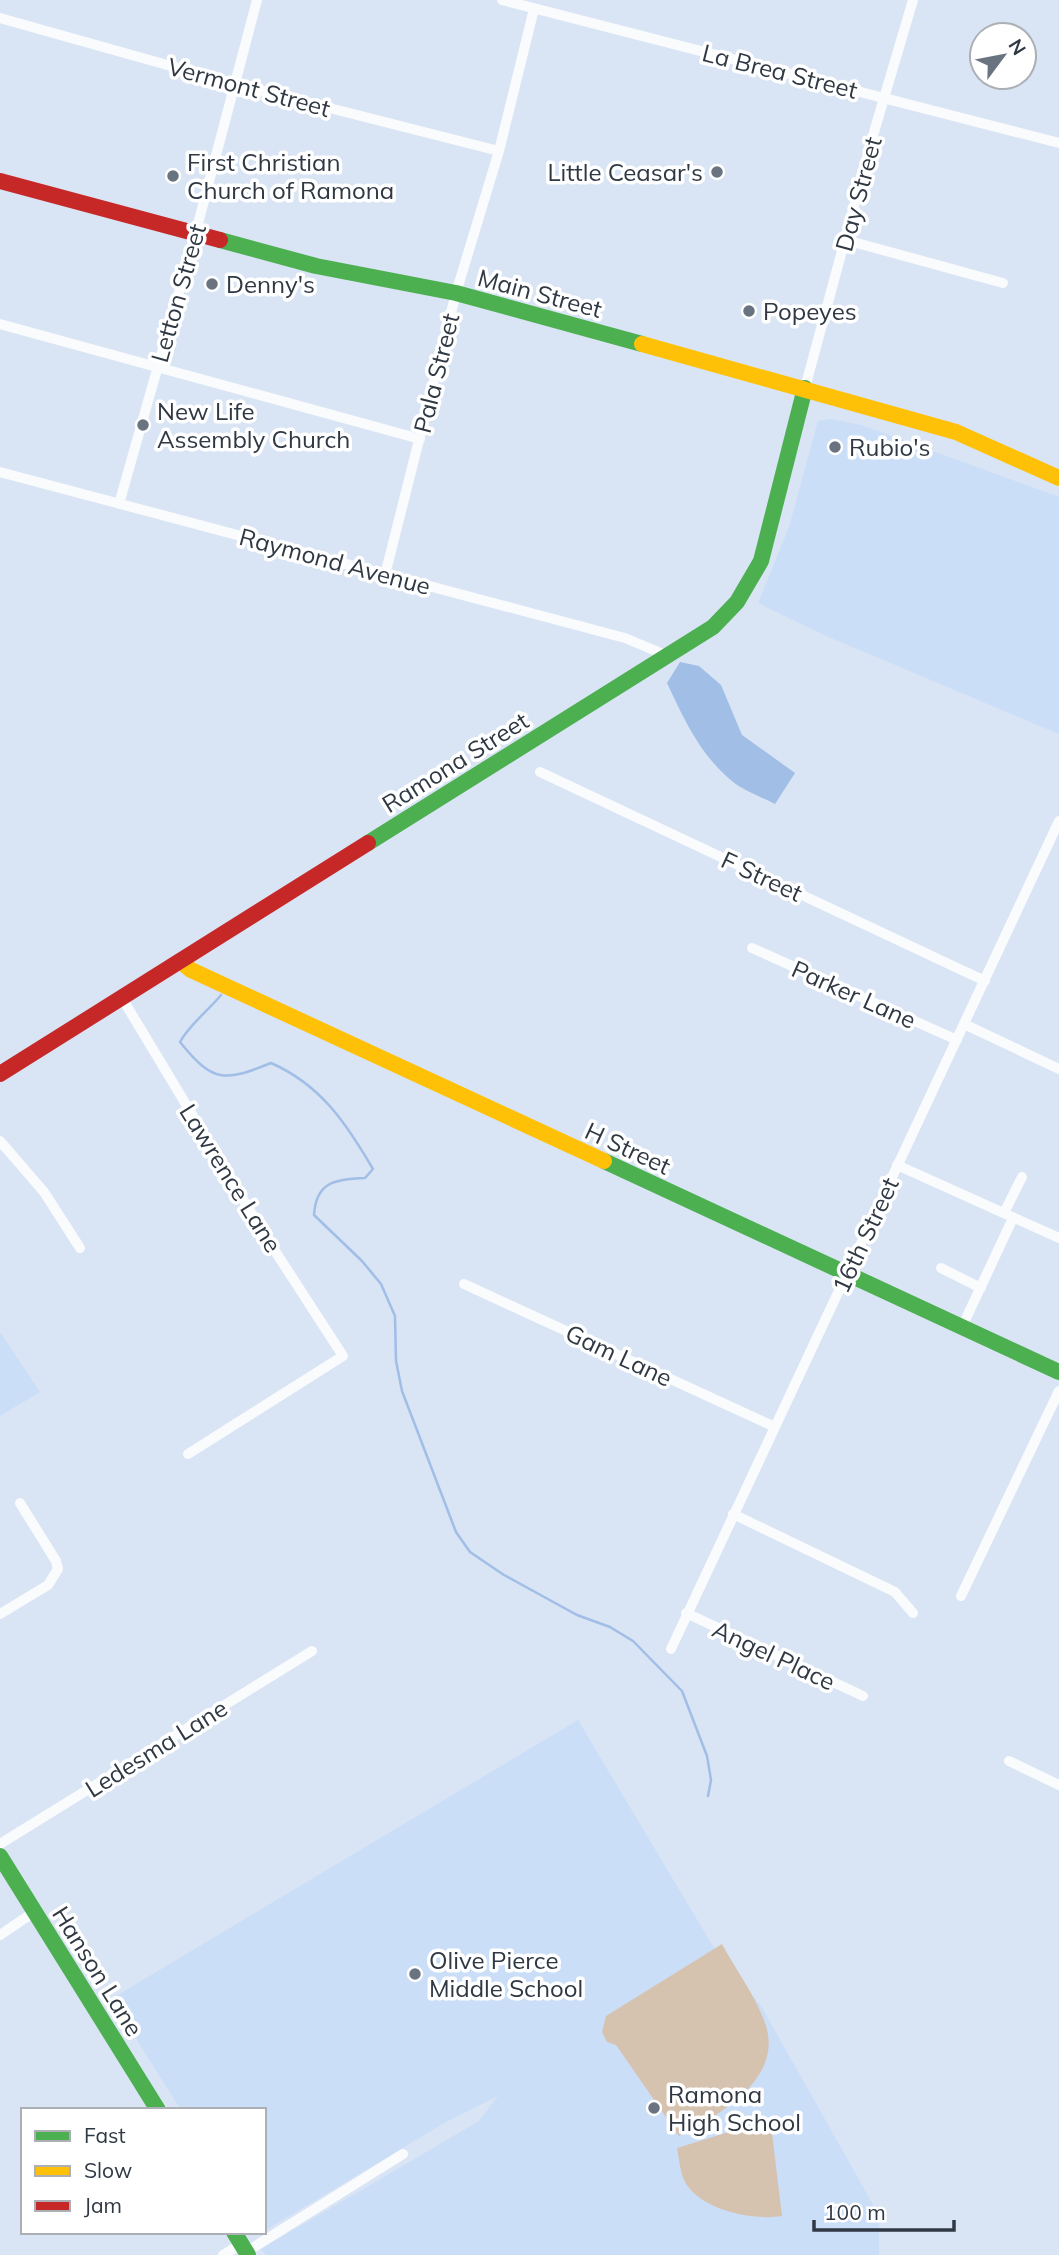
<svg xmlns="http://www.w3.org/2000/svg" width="1059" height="2255" font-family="Mulish,sans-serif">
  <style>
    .built { fill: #cbdef8 }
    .green { fill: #d5c3b0 }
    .water { fill: #a0bee6 }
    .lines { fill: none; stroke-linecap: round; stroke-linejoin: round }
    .stream { stroke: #a0bee6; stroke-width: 2.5 }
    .street { stroke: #f9fbfd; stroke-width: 10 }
    .fast { stroke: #4caf50; stroke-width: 16 }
    .slow { stroke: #ffc107; stroke-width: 16 }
    .jam { stroke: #c62828; stroke-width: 16 }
    .poi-dot { fill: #6a7481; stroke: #fff; stroke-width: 2.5 }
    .labels { text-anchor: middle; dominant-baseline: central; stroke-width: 7; stroke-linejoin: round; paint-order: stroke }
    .street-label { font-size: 24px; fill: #2f3843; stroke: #fff }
    .poi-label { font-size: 24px; fill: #2f3843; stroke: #fff; text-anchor: start }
  </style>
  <rect width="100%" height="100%" fill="#d9e4f4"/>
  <path class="built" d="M 831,419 L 861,425 L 1059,497 L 1059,734 L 824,635 L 758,603 L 789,527 L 818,421 Z
    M 0,1332 L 40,1392 L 0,1416 Z
    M 578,1720 L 714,1948 L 761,2006 L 879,2215 L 879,2255 L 266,2255 L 261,2249 L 479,2121 L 498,2096 L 446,2122 L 264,2231 L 264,2110 L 181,2110 L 111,1999 Z"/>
  <path class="green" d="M 722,1944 C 736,1970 757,1998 766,2026 C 783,2080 717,2116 679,2136 L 616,2045 L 607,2042 L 602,2032 L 606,2016 Z
    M 758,2123 L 767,2126 L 772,2133 L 782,2216 C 754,2221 698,2210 684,2180 C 680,2171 679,2158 677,2148 Z"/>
  <path class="water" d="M 680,662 L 699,666 L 721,685 L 742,735 L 795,773 L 775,804 C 762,797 744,791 732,781 C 700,755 684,719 667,683 Z"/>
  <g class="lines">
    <path class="stream" d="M 221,995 C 208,1011 189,1025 180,1042 C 213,1083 224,1082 271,1063 C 321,1085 346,1123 373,1169 L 365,1178 C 335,1179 316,1182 314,1215 L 362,1261 L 381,1284 L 395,1316 L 396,1361 L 402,1391 L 456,1532 L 470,1552 L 504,1575 L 577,1615 L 610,1627 L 633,1641 L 682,1691 L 707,1756 L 711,1780 L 708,1796"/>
    <path class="street" d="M 502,0 L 1059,143
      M 0,18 L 235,84 L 499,151
      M 846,240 L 1003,283
      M 0,324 L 420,439
      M 805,388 L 874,132 L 913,0
      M 0,472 L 625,638 L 668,656
      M 119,504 L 195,235 L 257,0
      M 385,575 L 456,293 L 499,151 L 534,9
      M 540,772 L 985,981
      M 752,948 L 957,1040
      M 122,998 L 264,1234 L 343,1356 L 188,1454
      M 964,1024 L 1059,1069
      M 0,1141 L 44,1192 L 80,1248
      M 897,1165 L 1059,1238
      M 1004,1213 L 1022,1177
      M 941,1268 L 981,1288
      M 464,1284 L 775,1427
      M 962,1327 L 1013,1218
      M 733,1514 L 895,1592 L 913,1613
      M 961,1596 L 1059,1391
      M 686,1613 L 863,1696
      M 0,1614 L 48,1585 L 58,1569 L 56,1561 L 20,1503
      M 671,1649 L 1059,821
      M 1009,1761 L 1059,1785
      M 0,1844 L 312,1651
      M 0,1935 L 34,1912
      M 246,2252 L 403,2154
      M 223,2255 L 241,2244"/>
    <path class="fast" d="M 220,240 L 316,266 L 456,293 L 642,344
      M 368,843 L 713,627 L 737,602 L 761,561 L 805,388
      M 604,1161 L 1059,1372
      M 0,1856 L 158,2110
      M 234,2232 L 248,2255"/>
    <path class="slow" d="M 642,344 L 956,432 L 1059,478
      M 180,961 L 191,970 L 604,1161"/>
    <path class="jam" d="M 0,181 L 220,240
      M 0,1074 L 368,843"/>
  </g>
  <g class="poi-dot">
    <circle cx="717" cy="172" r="7"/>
    <circle cx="173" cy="176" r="7"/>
    <circle cx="212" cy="284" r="7"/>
    <circle cx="749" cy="311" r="7"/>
    <circle cx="143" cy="425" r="7"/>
    <circle cx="835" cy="447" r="7"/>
    <circle cx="415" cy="1974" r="7"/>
    <circle cx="654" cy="2108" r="7"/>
  </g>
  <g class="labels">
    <g class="street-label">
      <text transform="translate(780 71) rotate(14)">La Brea Street</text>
      <text transform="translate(249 87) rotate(15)">Vermont Street</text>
      <text transform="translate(858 194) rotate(-75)">Day Street</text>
      <text transform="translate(178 293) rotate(-74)">Letton Street</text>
      <text transform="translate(540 293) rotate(15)">Main Street</text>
      <text transform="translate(436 373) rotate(-76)">Pala Street</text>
      <text transform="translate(335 561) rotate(15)">Raymond Avenue</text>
      <text transform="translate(455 762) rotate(-32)">Ramona Street</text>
      <text transform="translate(762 876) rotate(25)">F Street</text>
      <text transform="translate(854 994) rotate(24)">Parker Lane</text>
      <text transform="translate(628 1148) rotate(25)">H Street</text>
      <text transform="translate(231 1178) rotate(58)">Lawrence Lane</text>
      <text transform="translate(865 1235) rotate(-65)">16th Street</text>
      <text transform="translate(619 1355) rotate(25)">Gam Lane</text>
      <text transform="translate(774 1655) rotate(25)">Angel Place</text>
      <text transform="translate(156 1748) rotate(-32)">Ledesma Lane</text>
      <text transform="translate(98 1971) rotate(58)">Hanson Lane</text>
    </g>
    <g class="poi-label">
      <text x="187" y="162">First Christian<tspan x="187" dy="28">Church of Ramona</tspan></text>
      <text x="703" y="172" text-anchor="end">Little Ceasar's</text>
      <text x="226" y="284">Denny's</text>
      <text x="763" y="311">Popeyes</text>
      <text x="157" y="411">New Life<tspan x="157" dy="28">Assembly Church</tspan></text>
      <text x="849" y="447">Rubio's</text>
      <text x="429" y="1960">Olive Pierce<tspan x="429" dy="28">Middle School</tspan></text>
      <text x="668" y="2094">Ramona<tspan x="668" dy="28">High School</tspan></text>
    </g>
  </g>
  <rect x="21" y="2108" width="245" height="126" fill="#ffffff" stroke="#acafb4" stroke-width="2"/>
  <rect x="35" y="2131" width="35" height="10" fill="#4caf50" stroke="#acafb4" stroke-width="2"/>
  <text x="84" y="2143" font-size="21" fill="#2f3843">Fast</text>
  <rect x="35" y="2166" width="35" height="10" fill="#ffc107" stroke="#acafb4" stroke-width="2"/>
  <text x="84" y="2178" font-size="21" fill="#2f3843">Slow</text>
  <rect x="35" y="2201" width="35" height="10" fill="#c62828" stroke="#acafb4" stroke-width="2"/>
  <text x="84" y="2213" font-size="21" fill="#2f3843">Jam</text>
  <g transform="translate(1003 56) rotate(58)"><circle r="33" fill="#ffffff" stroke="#acafb4" stroke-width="2"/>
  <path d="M0-5L12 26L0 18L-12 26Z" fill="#6a7481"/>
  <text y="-10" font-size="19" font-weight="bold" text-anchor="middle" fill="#2f3843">N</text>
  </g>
  <path d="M814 2220v10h140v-10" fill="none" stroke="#2f3843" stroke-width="3.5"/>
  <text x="824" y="2220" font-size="21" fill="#2f3843" stroke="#ffffff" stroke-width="5" paint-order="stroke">100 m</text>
</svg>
